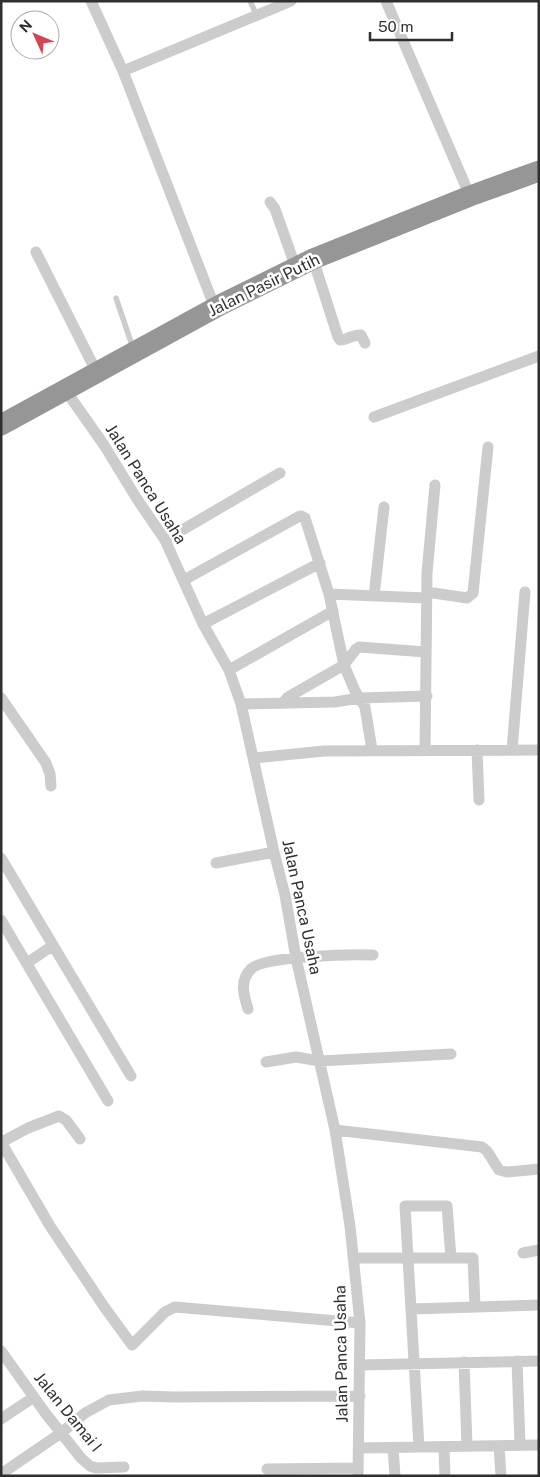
<svg xmlns="http://www.w3.org/2000/svg" width="540" height="1477" font-family="'Public Sans',sans-serif">
  <style>
    .lines { fill: none; stroke-linecap: round; stroke-linejoin: round }
    .lane { stroke: #ccc; stroke-width: 5.5 }
    .street { stroke: #ccc; stroke-width: 11 }
    .highway { stroke: #969696; stroke-width: 21 }
    .labels { text-anchor: middle; dominant-baseline: central; stroke-width: 5; stroke-linejoin: round; paint-order: stroke }
    .street-label { font-size: 16px; fill: #2f2f2f; stroke: #fff }
  </style>
  <rect width="100%" height="100%" fill="#fff"/>
  <g class="lines">
    <path class="lane" d="M 250,1 L 257,16
      M 116,298 L 133,348"/>
    <path class="street" d="M 91,1 L 123,71 L 215,308
      M 386,1 L 470,196
      M 123,71 L 291,1
      M 270,202 L 275,209 L 296,268
      M 36,252 L 97,373
      M 313,259 L 338,337 L 340,340 C 348,340 353,334 361,335 L 365,343
      M 66,391 L 104,445 L 137,499 L 165,540 L 203,624 L 229,670 L 241,704 L 274,852 L 285,895 L 296,958 L 335,1130 L 350,1226 L 360,1323 L 358,1476
      M 374,417 L 539,356
      M 165,540 L 280,473
      M 184,580 L 298,517 L 301,516 L 305,518 L 329,594 L 344,665 L 355,691 L 365,707 L 372,750
      M 427,592 L 467,598 L 473,593 L 488,447
      M 329,594 L 426,598
      M 374,596 L 384,507
      M 203,624 L 320,563
      M 229,670 L 333,611
      M 1,698 L 46,763 L 50,774 L 51,786
      M 284,702 L 288,697 L 344,665 L 356,649 L 359,647 L 426,652
      M 241,704 L 335,702 L 360,698 L 427,696
      M 425,750 L 427,573 L 435,485
      M 477,750 L 479,800
      M 512,750 L 525,592
      M 254,758 L 324,751 L 539,750
      M 1,858 L 131,1076
      M 216,863 L 274,852
      M 1,920 L 108,1101
      M 27,963 L 52,946
      M 248,1009 C 244,996 239,981 251,969 C 263,956 353,954 373,955
      M 266,1062 L 296,1057 L 320,1061 L 451,1054
      M 335,1130 L 482,1147 L 487,1151 L 499,1170 L 507,1172 L 539,1169
      M 1,1142 L 50,1226 L 105,1308 L 132,1345 L 165,1312 L 175,1307 L 360,1323
      M 2,1142 L 28,1128 L 59,1116 L 66,1120 L 80,1139
      M 523,1253 L 539,1250
      M 353,1258 L 473,1258 L 475,1306
      M 411,1309 L 539,1305
      M 1,1351 L 46,1414 L 81,1458 L 90,1466 L 96,1468 L 124,1467
      M 517,1361 L 520,1445
      M 464,1362 L 467,1446
      M 360,1365 L 539,1361
      M 1,1419 L 34,1397
      M 499,1446 L 501,1476
      M 419,1447 L 405,1206 L 447,1206 L 451,1258
      M 444,1447 L 445,1476
      M 359,1448 L 539,1445
      M 393,1448 L 395,1476
      M 267,1469 L 358,1468
      M 1,1474 L 61,1433 L 85,1413 L 109,1400 L 142,1396 L 174,1397 L 360,1396"/>
    <path class="highway" d="M 1,425 L 222,304 L 313,259 L 470,196 L 539,171"/>
  </g>
  <g class="labels">
    <g class="street-label">
      <text transform="translate(264 285) rotate(-26)">Jalan Pasir Putih</text>
      <text transform="translate(146 484) rotate(58)">Jalan Panca Usaha</text>
      <text transform="translate(302 907) rotate(78)">Jalan Panca Usaha</text>
      <text transform="translate(341 1354) rotate(-91)">Jalan Panca Usaha</text>
      <text transform="translate(68 1412) rotate(51)">Jalan Damai I</text>
    </g>
  </g>
  <rect width="540" height="1477" fill="none" stroke="#2f2f2f" stroke-width="5"/>
  <g transform="translate(35 35) rotate(314)"><circle r="24" fill="#ffffff" stroke="#acacac"/>
  <path d="M0-4L9 19L0 12L-9 19Z" fill="#d34550"/>
  <text y="-8" font-size="14" font-weight="bold" text-anchor="middle" fill="#2f2f2f">N</text>
  </g>
  <path d="M370 32v8h82v-8" fill="none" stroke="#2f2f2f" stroke-width="2.5"/>
  <text x="378" y="32" font-size="15" fill="#2f2f2f" stroke="#ffffff" stroke-width="4" paint-order="stroke">50 m</text>
</svg>
